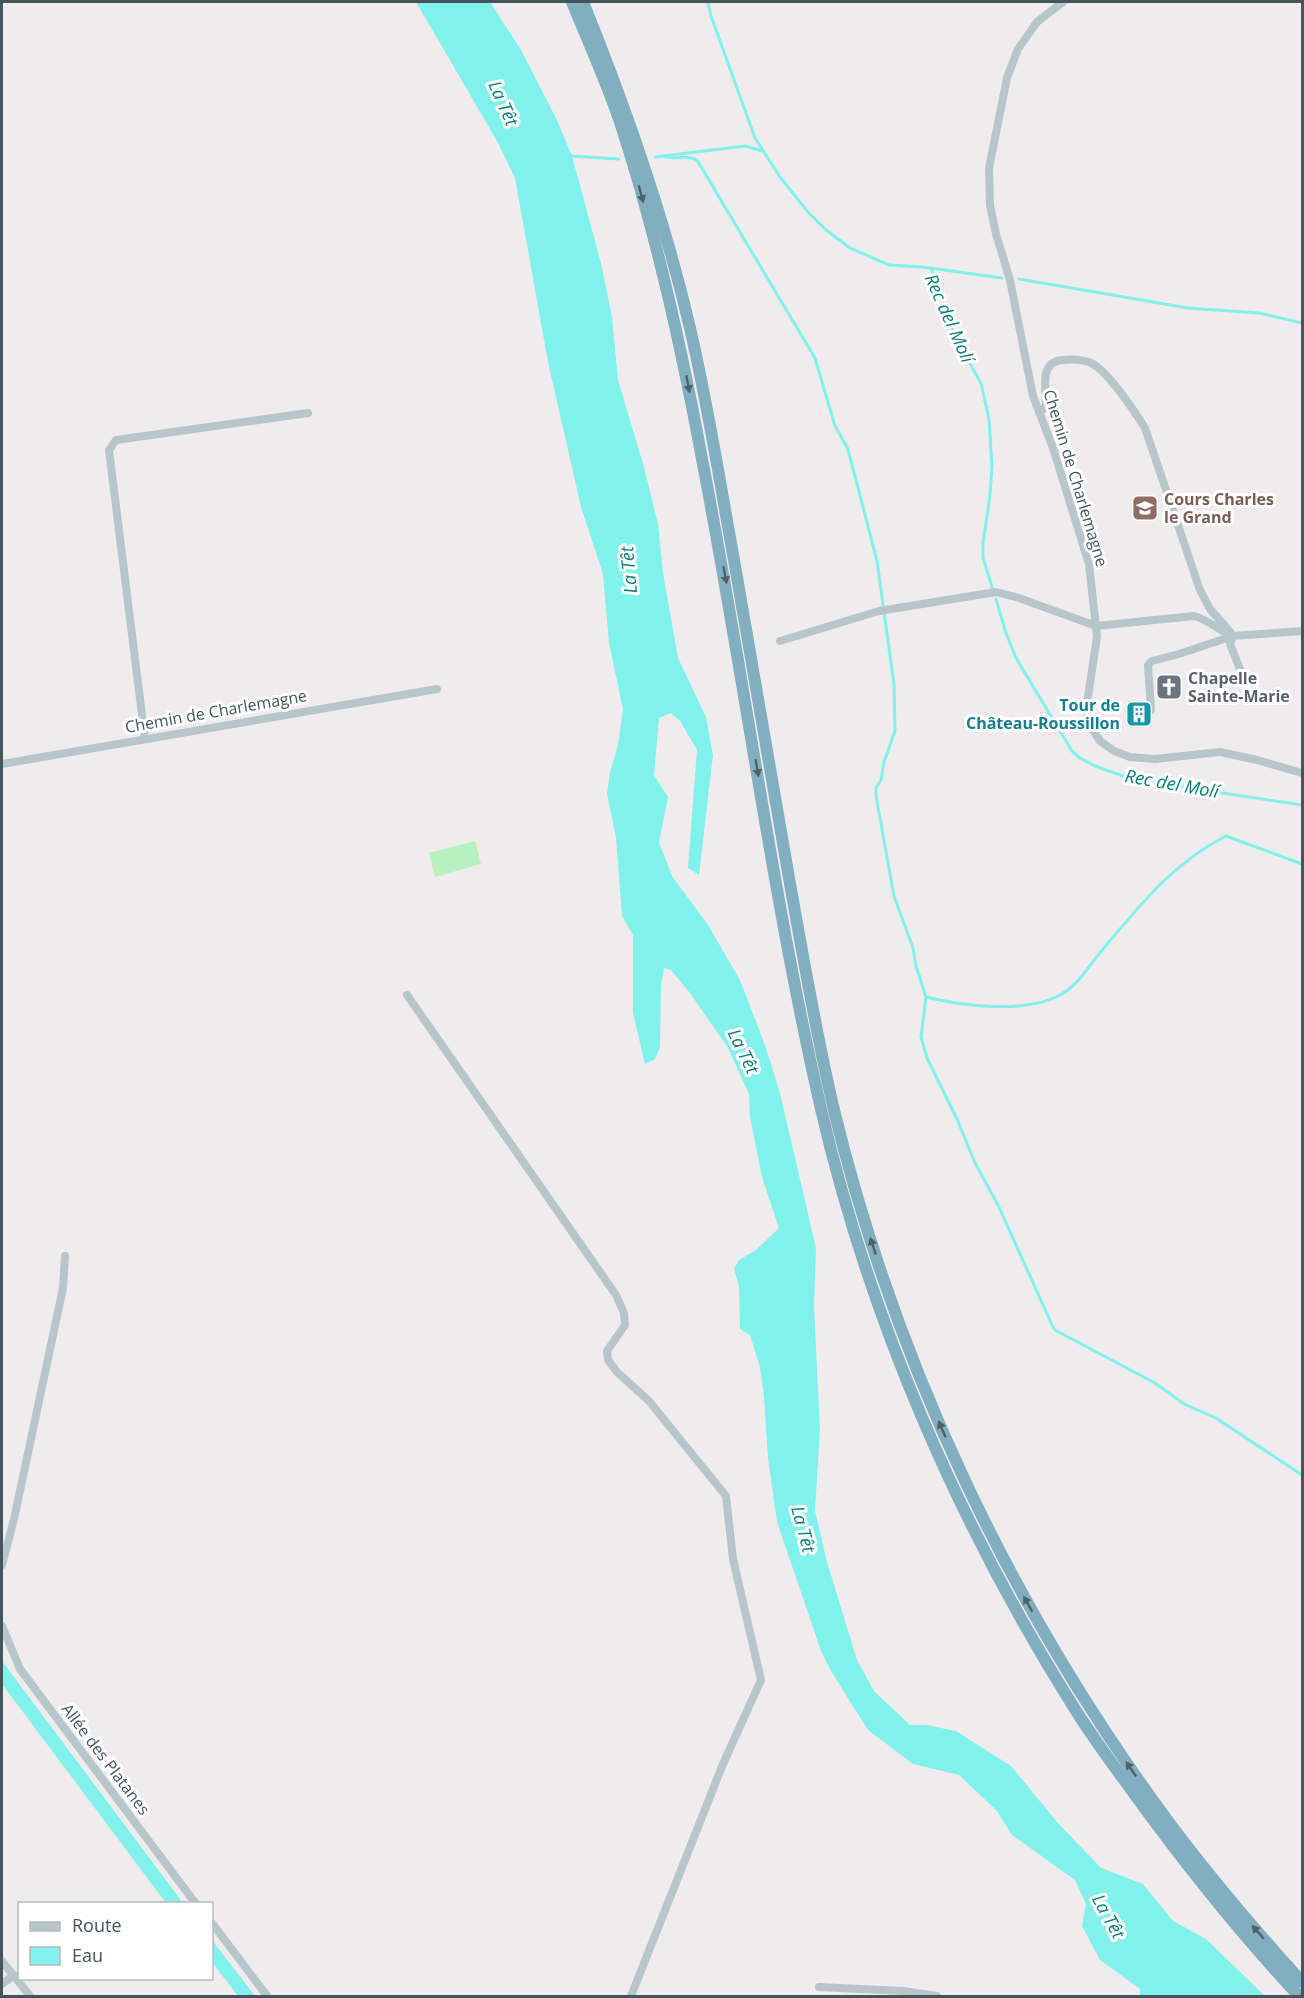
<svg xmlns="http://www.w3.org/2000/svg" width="1304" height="1998" font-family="'Open Sans',sans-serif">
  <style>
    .green { fill: #b7f1bf }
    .water { fill: #81f1ec }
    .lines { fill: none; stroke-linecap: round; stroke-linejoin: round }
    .stream { stroke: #81f1ec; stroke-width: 3 }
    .minor { stroke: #b7c6cb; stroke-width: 8 }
    .highway { stroke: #81afc0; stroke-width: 12 }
    .oneway { fill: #4d636a }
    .labels { text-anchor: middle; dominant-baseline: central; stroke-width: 6; stroke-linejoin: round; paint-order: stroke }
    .street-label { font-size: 16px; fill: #44565b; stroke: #fff }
    .education-label { font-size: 16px; font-weight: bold; fill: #785e54; stroke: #fff; text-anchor: start }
    .worship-label { font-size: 16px; font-weight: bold; fill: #5b616d; stroke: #fff; text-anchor: start }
    .culture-label { font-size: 16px; font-weight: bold; fill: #0d838f; stroke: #fff; text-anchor: end }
    .water-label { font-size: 18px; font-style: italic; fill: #07807b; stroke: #fff }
  </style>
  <rect width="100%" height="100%" fill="#f0eced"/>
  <path class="green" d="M 475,841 L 481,864 L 435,877 L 429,853 Z"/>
  <path class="water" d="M 416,2 L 490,2 L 521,50 L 556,118 L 572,156 L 601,263 L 612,317 L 618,380 L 644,467 L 658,524 L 663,573 L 678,658 L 706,717 L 713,755 L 699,875 L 688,868 L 697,750 L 680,721 L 671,713 L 659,718 L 654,775 L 668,797 L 659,842 L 672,876 L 708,925 L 740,980 L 765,1045 L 780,1093 L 816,1248 L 814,1306 L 820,1430 L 815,1511 L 827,1562 L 857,1660 L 874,1691 L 910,1725 L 926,1725 L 956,1731 L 1011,1766 L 1057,1822 L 1101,1868 L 1143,1884 L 1173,1921 L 1206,1939 L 1265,1996 L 1140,1996 L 1140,1989 L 1100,1960 L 1082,1926 L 1086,1904 L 1075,1880 L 1012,1835 L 997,1811 L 959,1775 L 913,1764 L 868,1730 L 831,1671 L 821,1651 L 777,1522 L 768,1458 L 764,1397 L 760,1367 L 750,1335 L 740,1329 L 739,1286 L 734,1269 L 739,1260 L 756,1250 L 779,1228 L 762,1177 L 750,1117 L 749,1094 L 728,1048 L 690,993 L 671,970 L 664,968 L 661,986 L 660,1047 L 655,1059 L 645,1064 L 633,1013 L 633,935 L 622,916 L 616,837 L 607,794 L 610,772 L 618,745 L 623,709 L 609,643 L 603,574 L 581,507 L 548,362 L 515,178 L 497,141 Z
    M 2,1661 L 183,1903 L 166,1903 L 2,1684 Z
    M 212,1940 L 255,1996 L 238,1996 L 212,1962 Z"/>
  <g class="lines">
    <path class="stream" d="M 708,2 L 711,16 L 755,138 L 780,177 L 808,212 L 826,230 L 850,248 L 889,265 L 923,267 L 1002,278
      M 570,156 L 619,159
      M 664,156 C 676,161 688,154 697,160 L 815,358 L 835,426 L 847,447 L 856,480 L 877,561 L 894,684 L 895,731 L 884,762 L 881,780 L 876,788 L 876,796 L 894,896 L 913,948 L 916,966 L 926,997 L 921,1037 L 927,1058 L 957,1119 L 975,1163 L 998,1205 L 1053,1327 L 1055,1330 L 1155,1383 L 1184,1404 L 1216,1418 L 1302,1475
      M 655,157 L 745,146 L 762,151
      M 931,268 L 956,339 L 981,383 L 989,419 L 992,466 L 990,495 L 983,543 L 983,558 L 993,590
      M 1019,279 L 1188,308 L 1259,313 L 1302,323
      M 996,599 L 1006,633 L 1016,658 L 1063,736 L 1072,751 L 1080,758 L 1095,766 L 1123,776 L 1209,791 L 1302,805
      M 926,997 C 962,1006 1026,1014 1060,995 C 1079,985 1089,965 1103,949 C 1141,904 1173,863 1226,836 L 1302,864"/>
    <path class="minor" d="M 1063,2 L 1037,22 L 1018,49 L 1007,78 L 989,168 L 990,205 L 996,234 L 1010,280 L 1033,396 L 1053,448 L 1089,564 L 1097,637 L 1086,710 L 1091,727 L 1100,741 L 1114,751 L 1130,757 L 1155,759 L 1220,752 L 1257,760 L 1302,773
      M 1039,412 L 1046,407 C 1046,396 1044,383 1046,373 C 1048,365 1055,360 1063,360 C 1072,359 1082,359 1091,363 C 1108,371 1135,412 1145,428 L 1200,590 L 1210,609 L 1231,633
      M 1233,636 L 1230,644 L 1242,674
      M 780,641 L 879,611 L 996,592 L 1019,598 L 1096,626 L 1194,616 C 1209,620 1218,630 1233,636
      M 1151,710 L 1148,665 L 1152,661 L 1179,654 L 1233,636 L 1302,631
      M 145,739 L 109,450 L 116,440 L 308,413
      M 2,764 L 437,689
      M 407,995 L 616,1295 L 624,1313 L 625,1325 L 607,1351 L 608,1360 L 617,1372 L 649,1401 L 726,1496 L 733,1559 L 761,1680 L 723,1764 L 631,1996
      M 2,1565 L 14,1519 L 63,1288 L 65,1256
      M 2,1626 L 20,1669 L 196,1904
      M 212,1923 L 267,1996
      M 2,1961 L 30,1996
      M 2,1984 L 14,1975
      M 819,1987 L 903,1991 L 937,1996"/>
    <path class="highway" d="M 572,2 C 588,41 606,81 620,122 C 656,232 681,345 702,459 C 744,675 772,895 821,1109 C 870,1320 958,1523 1073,1706 C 1092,1737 1114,1766 1135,1795 C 1186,1865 1240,1933 1299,1996
      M 583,2 C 626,108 664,216 690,328 C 708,405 720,483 734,560 C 752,666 771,772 789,878 C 803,956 816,1034 834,1110 C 896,1365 1010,1606 1165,1817 C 1207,1874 1254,1929 1302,1982"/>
  </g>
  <defs><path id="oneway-solid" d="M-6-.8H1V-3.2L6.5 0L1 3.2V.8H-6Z" transform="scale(1.5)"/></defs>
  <g class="oneway">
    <use href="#oneway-solid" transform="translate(641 194) rotate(75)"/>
    <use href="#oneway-solid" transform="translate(688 384) rotate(79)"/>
    <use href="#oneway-solid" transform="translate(725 575) rotate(80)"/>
    <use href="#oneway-solid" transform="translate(757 768) rotate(80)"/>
    <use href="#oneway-solid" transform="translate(873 1246) rotate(-108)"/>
    <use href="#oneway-solid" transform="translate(942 1429) rotate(-114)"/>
    <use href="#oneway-solid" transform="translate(1028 1604) rotate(-119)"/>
    <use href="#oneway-solid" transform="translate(1131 1769) rotate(-125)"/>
    <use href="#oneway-solid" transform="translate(1258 1932) rotate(-131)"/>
  </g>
  <defs>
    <symbol id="school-square" viewBox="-11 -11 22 22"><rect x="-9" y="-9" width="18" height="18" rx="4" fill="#8d6e63" stroke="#fff"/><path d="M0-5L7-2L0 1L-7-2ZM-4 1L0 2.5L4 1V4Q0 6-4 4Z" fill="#fff"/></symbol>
    <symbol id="church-square" viewBox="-11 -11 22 22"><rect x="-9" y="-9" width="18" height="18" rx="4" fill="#6b7280" stroke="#fff"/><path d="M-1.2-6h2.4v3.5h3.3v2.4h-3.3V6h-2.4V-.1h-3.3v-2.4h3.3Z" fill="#fff"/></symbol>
    <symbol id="building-square" viewBox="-11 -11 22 22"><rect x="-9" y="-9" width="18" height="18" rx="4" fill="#0f9aa8" stroke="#fff"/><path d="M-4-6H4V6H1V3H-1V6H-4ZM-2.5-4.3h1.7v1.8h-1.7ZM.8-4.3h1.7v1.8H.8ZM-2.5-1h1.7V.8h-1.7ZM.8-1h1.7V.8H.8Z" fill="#fff"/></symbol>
  </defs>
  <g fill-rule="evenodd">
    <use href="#school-square" x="1130" y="493" width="30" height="30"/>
    <use href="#church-square" x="1154" y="672" width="30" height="30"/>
    <use href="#building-square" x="1124" y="699" width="30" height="30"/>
  </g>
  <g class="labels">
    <g class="street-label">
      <text transform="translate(1076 478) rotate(73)">Chemin de Charlemagne</text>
      <text transform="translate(216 711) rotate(-10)">Chemin de Charlemagne</text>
      <text transform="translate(106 1759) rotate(53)">Allée des Platanes</text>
    </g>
    <g class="education-label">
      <text x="1164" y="499">Cours Charles<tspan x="1164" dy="18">le Grand</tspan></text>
    </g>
    <g class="worship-label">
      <text x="1188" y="678">Chapelle<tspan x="1188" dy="18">Sainte-Marie</tspan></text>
    </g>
    <g class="culture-label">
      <text x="1120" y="705">Tour de<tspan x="1120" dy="18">Château-Roussillon</tspan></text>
    </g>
    <g class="water-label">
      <text transform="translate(504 103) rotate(66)">La Têt</text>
      <text transform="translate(950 318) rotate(66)">Rec del Molí</text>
      <text transform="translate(628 570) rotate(-95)">La Têt</text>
      <text transform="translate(1172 783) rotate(10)">Rec del Molí</text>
      <text transform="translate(744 1051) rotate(64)">La Têt</text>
      <text transform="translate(804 1529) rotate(75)">La Têt</text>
      <text transform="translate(1109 1916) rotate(61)">La Têt</text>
    </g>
  </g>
  <rect width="1304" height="1998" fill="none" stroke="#44565b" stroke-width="6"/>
  <rect x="18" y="1902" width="195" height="78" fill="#ffffff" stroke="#b4bbbd" stroke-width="1.5"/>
  <rect x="30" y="1922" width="30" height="9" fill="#b7c6cb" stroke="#b4bbbd" stroke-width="1.5"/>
  <text x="72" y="1932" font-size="18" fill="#44565b">Route</text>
  <rect x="30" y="1947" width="30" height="18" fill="#81f1ec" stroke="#b4bbbd" stroke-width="1.5"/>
  <text x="72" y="1962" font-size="18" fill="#44565b">Eau</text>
</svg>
